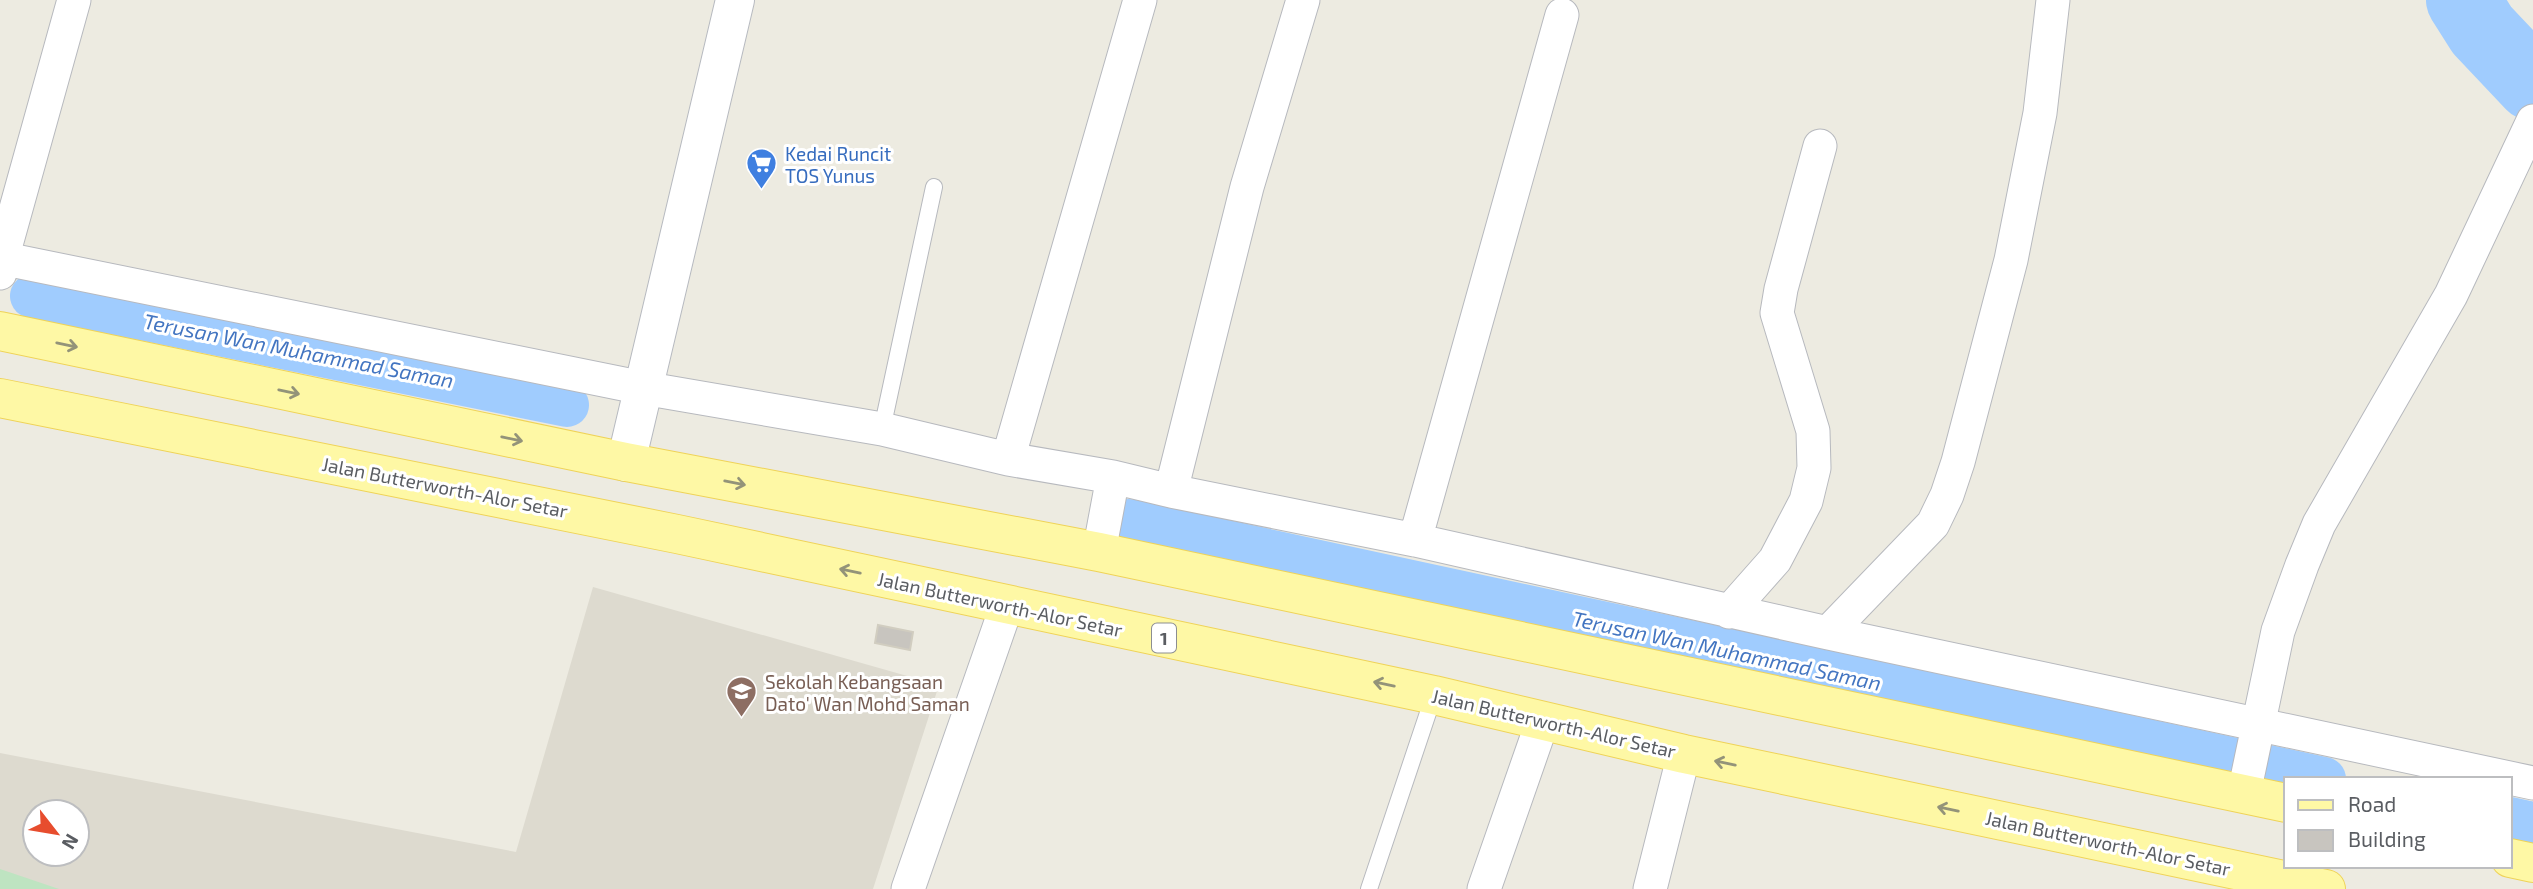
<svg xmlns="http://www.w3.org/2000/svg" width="2533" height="889" font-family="'Exo 2',sans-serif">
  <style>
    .education { fill: #dddacf; fill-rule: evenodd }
    .green { fill: #bee4c1 }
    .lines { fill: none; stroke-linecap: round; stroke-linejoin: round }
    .canal { stroke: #a0ccfe; stroke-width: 44 }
    .river { stroke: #a0ccfe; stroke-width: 74 }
    .building { fill: #c8c5bf; stroke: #d1cdc0; stroke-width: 2 }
    .lane-casing { stroke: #b7b9be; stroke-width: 18 }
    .street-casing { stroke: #b7b9be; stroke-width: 35 }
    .secondary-casing { stroke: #b7bac0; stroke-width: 40 }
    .primary-casing { stroke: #efd358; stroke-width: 40 }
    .lane { stroke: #fff; stroke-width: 16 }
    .street { stroke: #fff; stroke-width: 33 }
    .secondary { stroke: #fff; stroke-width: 38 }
    .primary { stroke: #fef8a5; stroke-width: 38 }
    .oneway { stroke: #939379 }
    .labels { text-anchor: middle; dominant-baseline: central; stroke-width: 6; stroke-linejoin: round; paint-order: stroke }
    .shield { fill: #fff; stroke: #8c8e91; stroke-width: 2 }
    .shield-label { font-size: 18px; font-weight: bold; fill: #5a5d62 }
    .shop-label { font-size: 19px; fill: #366cbe; stroke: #fff; text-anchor: start }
    .street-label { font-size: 19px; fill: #5a5d62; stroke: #fff }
    .education-label { font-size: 19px; fill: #785e54; stroke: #fff; text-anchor: start }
    .water-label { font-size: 21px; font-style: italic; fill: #4375c1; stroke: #fff }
  </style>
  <rect width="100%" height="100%" fill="#edebe1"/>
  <path class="education" d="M 593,587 L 939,685 L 873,889 L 0,889 L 0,753 L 516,852 ZM 35,812 L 77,812 L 77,854 L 35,854 Z"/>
  <path class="green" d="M 0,869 L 59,889 L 0,889 Z"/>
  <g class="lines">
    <path class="canal" d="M 32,296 L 567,405
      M 1129,521 L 2324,779
      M 2510,819 L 2533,824"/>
    <path class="river" d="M 2463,0 L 2482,30 L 2533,84"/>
  </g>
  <path class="building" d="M 878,625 L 913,632 L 910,650 L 875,643 Z"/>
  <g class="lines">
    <defs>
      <path id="lane" d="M 882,429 L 934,187
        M 1369,889 L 1434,695"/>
      <path id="street" d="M 0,258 L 643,388 L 882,429 L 1008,459 L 1113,477 L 1171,491 L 1415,540 L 1828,633 L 2533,783
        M 0,273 L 2,259 L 74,0
        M 1008,459 L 1140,0
        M 1171,491 L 1247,187 L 1303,0
        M 1415,540 L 1562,15
        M 1099,552 L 1113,477
        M 1729,612 L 1775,560 L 1806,501 L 1814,468 L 1813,431 L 1777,313 L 1781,289 L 1820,146
        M 1828,633 L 1933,524 L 1947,495 L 1958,462 L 2011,260 L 2040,113 L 2053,0
        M 2244,793 L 2278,631 L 2302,565 L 2319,524 L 2451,295 L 2533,121
        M 908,889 L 1007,605
        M 1484,889 L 1543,720
        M 1650,889 L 1684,754"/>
      <path id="secondary" d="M 626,462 L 735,0"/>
      <path id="primary" d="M 0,331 L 626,462 L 1099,552 L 2286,803
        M 0,398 L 677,534 L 1434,695 L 1684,754 L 2326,889
        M 2510,858 L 2533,863"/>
    </defs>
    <use href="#lane" class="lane-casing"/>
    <use href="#street" class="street-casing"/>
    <use href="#secondary" class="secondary-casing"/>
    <use href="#primary" class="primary-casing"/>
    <use href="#lane" class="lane"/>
    <use href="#street" class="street"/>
    <use href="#secondary" class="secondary"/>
    <use href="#primary" class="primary"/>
  </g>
  <defs><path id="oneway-shaft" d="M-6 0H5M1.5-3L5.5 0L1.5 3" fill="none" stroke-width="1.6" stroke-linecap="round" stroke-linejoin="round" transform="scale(1.75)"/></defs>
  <g class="oneway">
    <use href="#oneway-shaft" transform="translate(67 345) rotate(12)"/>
    <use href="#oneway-shaft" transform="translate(289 392) rotate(12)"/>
    <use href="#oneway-shaft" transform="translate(512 439) rotate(12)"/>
    <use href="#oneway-shaft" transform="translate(735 483) rotate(11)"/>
    <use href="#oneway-shaft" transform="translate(850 571) rotate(-168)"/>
    <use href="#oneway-shaft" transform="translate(1384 684) rotate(-168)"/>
    <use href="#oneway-shaft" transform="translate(1725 763) rotate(-168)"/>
    <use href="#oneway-shaft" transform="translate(1948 809) rotate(-168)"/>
  </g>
  <defs>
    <symbol id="supermarket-pin" viewBox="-11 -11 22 30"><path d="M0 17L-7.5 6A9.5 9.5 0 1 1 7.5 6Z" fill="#3f7fe0" stroke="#fff"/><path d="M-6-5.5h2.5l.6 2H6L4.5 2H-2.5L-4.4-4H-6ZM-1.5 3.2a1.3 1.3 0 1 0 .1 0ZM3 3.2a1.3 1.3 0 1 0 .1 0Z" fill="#fff"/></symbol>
    <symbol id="school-pin" viewBox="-11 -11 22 30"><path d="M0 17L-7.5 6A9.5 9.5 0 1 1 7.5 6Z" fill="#8d6e63" stroke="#fff"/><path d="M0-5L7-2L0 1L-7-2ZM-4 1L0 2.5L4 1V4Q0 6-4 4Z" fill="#fff"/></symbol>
  </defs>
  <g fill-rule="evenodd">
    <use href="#supermarket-pin" x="744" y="146" width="35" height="47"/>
    <use href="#school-pin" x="724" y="674" width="35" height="47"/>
  </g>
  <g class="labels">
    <rect class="shield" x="1152" y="623.5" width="24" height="29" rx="5"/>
    <g class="shield-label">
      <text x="1164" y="638">1</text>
    </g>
    <g class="shop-label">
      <text x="785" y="153">Kedai Runcit<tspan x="785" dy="22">TOS Yunus</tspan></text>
    </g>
    <g class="street-label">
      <text transform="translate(445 487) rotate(11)">Jalan Butterworth-Alor Setar</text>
      <text transform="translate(1000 604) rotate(12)">Jalan Butterworth-Alor Setar</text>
      <text transform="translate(1554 723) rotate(13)">Jalan Butterworth-Alor Setar</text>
      <text transform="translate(2108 843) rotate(12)">Jalan Butterworth-Alor Setar</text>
    </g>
    <g class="education-label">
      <text x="765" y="681">Sekolah Kebangsaan<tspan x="765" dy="22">Dato' Wan Mohd Saman</tspan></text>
    </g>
    <g class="water-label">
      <text transform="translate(299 350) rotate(11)">Terusan Wan Muhammad Saman</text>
      <text transform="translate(1727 650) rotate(12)">Terusan Wan Muhammad Saman</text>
    </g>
  </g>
  <rect x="2284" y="777" width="228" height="91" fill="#ffffff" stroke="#bdbec0" stroke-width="2"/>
  <rect x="2298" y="800" width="35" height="10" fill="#fef8a5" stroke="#bdbec0" stroke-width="2"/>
  <text x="2348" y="812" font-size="21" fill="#5a5d62">Road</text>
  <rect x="2298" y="830" width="35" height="21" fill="#c8c5bf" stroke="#bdbec0" stroke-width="2"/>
  <text x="2348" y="847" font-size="21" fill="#5a5d62">Building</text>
  <g transform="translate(56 833) rotate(121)"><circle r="33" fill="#ffffff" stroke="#bdbec0" stroke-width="2"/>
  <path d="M0-5L12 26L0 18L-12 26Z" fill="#e74d2e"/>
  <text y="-10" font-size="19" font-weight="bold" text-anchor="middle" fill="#5a5d62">N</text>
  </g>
</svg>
